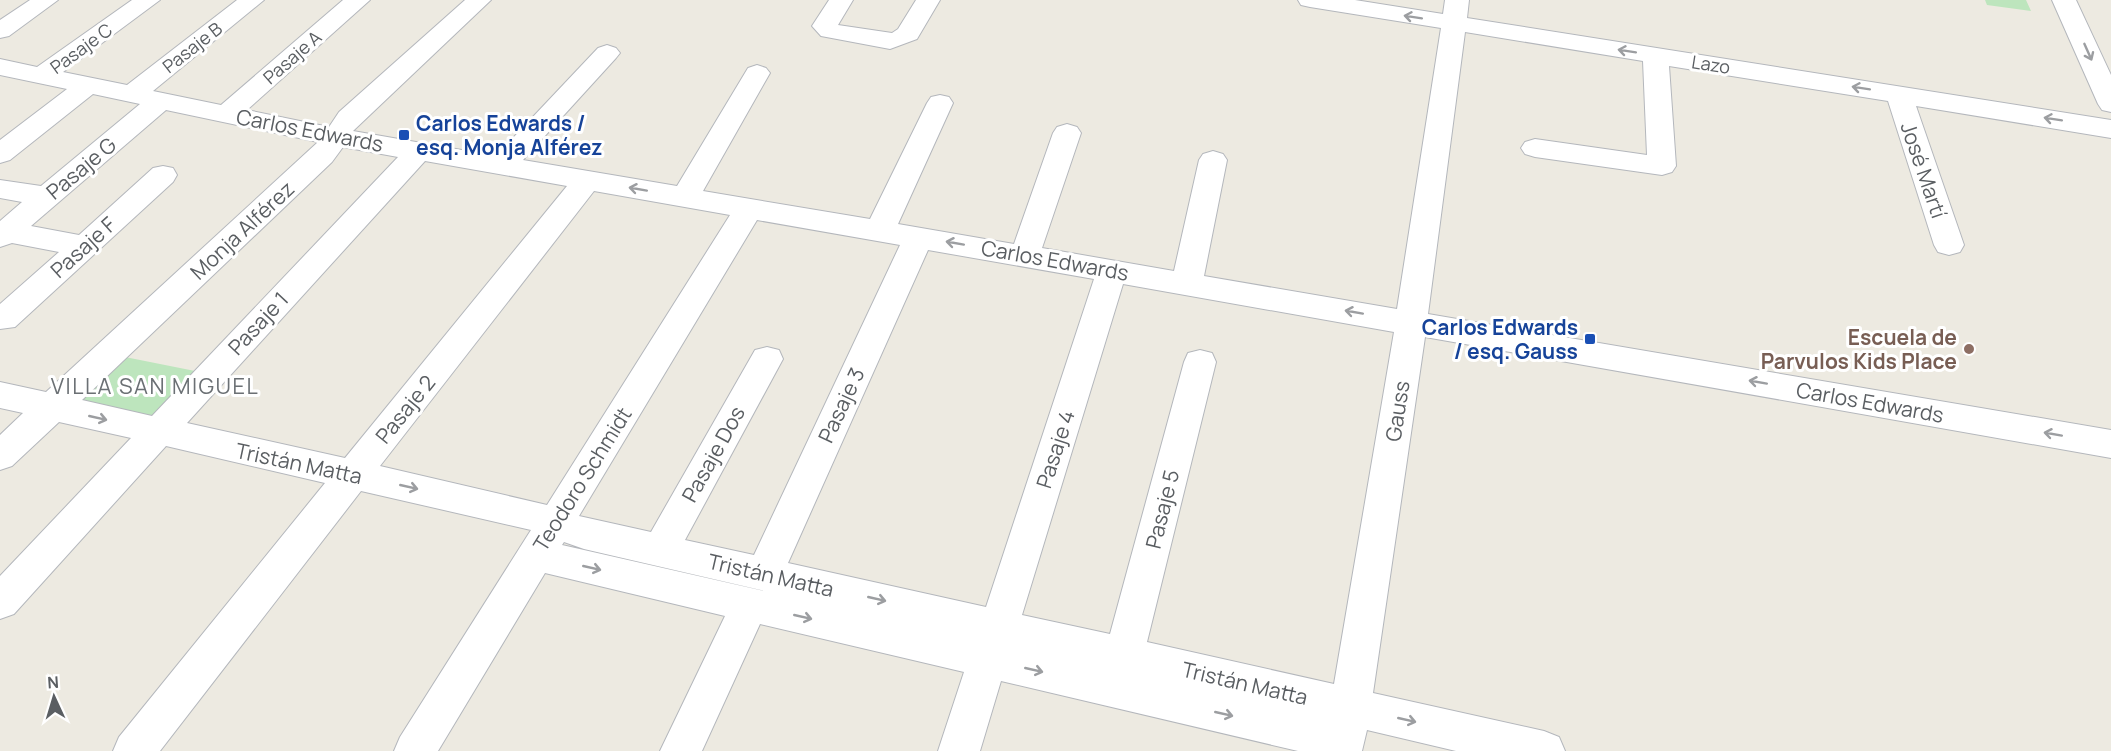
<svg xmlns="http://www.w3.org/2000/svg" width="2111" height="751" font-family="Manrope,sans-serif">
  <style>
    .green { fill: #bde5bd }
    .lines { fill: none; stroke-linecap: round; stroke-linejoin: round }
    .minor-casing { stroke: #b4b7bc; stroke-width: 2 }
    .minor { fill: #fff; fill-rule: evenodd }
    .oneway { stroke: #9c9ea1 }
    .transit-dot { fill: #1a4fb4; stroke: #fff; stroke-width: 2 }
    .education-dot { fill: #8d6e63; stroke: #fff; stroke-width: 2 }
    .labels { text-anchor: middle; dominant-baseline: central; stroke-width: 6; stroke-linejoin: round; paint-order: stroke }
    .far-street-label { font-size: 18px; fill: #5a5e62; stroke: #fff }
    .transit-label { font-size: 21px; font-weight: bold; fill: #164399; stroke: #fff; text-anchor: start }
    .street-label { font-size: 21px; fill: #5a5e62; stroke: #fff }
    .education-label { font-size: 21px; font-weight: bold; fill: #785e54; stroke: #fff; text-anchor: end }
    .neighbourhood-label { font-size: 22px; letter-spacing: 1.5px; fill: #6b7074; stroke: #fff }
  </style>
  <rect width="100%" height="100%" fill="#edeae1"/>
  <path class="green" d="M 1985,0 L 2026,0 L 2031,11 L 1987,5 Z
    M 115,355 L 205,373 L 162,420 L 69,401 Z"/>
  <g class="lines">
    <defs>
      <path id="minor" d="M 30,0 L 58,0 L 9,36 L 0,38 L 0,20 Z
        M 132,0 L 160,0 L 63,72 L 127,85 L 237,0 L 264,0 L 153,91 L 221,105 L 343,0 L 370,0 L 247,110 L 329,127 L 339,112 L 465,0 L 491,0 L 353,131 L 496,156 L 598,48 L 607,45 L 616,48 L 620,53 L 616,58 L 523,160 L 677,186 L 748,68 L 757,65 L 766,68 L 770,73 L 703,191 L 870,219 L 927,103 L 931,97 L 940,95 L 949,97 L 953,103 L 898,224 L 1014,244 L 1053,133 L 1057,127 L 1067,124 L 1077,127 L 1081,133 L 1042,248 L 1174,271 L 1199,160 L 1203,154 L 1213,151 L 1223,154 L 1227,160 L 1204,276 L 1397,309 L 1441,28 L 1310,7 L 1301,5 L 1298,0 L 1355,0 L 1443,14 L 1445,0 L 1469,0 L 1467,18 L 2111,120 L 2111,138 L 1916,106 L 1964,245 L 1960,252 L 1949,255 L 1938,252 L 1934,245 L 1888,101 L 1669,66 L 1676,166 L 1672,172 L 1662,175 L 1535,157 L 1525,154 L 1521,148 L 1525,142 L 1535,139 L 1647,155 L 1643,61 L 1465,32 L 1428,314 L 2111,430 L 2111,458 L 1425,337 L 1373,693 L 1544,731 L 1559,737 L 1565,751 L 1456,751 L 1367,730 L 1362,751 L 1298,751 L 1001,681 L 980,751 L 938,751 L 964,672 L 760,624 L 702,751 L 660,751 L 725,616 L 545,573 L 438,751 L 394,751 L 400,737 L 531,530 L 361,491 L 160,751 L 113,751 L 119,737 L 325,483 L 166,446 L 14,614 L 0,619 L 0,576 L 131,438 L 59,422 L 12,466 L 0,470 L 0,435 L 23,413 L 0,408 L 0,382 L 46,392 L 318,142 L 166,110 L 31,226 L 79,235 L 153,168 L 163,166 L 173,168 L 177,175 L 173,182 L 15,327 L 0,329 L 0,304 L 59,252 L 12,243 L 0,247 L 0,221 L 22,202 L 0,198 L 0,180 L 41,186 L 140,104 L 93,94 L 10,160 L 0,163 L 0,140 L 67,89 L 0,75 L 0,59 L 37,67 ZM 343,147 L 398,157 L 152,416 L 82,400 L 332,162 ZM 425,161 L 567,186 L 345,458 L 187,423 ZM 594,191 L 730,215 L 547,505 L 380,466 ZM 757,220 L 900,245 L 754,555 L 685,540 L 783,359 L 779,350 L 767,347 L 755,350 L 651,532 L 579,516 ZM 928,250 L 1094,279 L 986,607 L 788,563 ZM 1123,284 L 1394,332 L 1334,684 L 1147,642 L 1216,362 L 1212,353 L 1200,350 L 1188,353 L 1184,362 L 1110,634 L 1022,615 ZM 564,542 L 584,549 L 799,599 L 562,545 Z
        M 829,0 L 853,0 L 838,25 L 892,33 L 898,29 L 916,0 L 940,0 L 917,39 L 890,49 L 821,36 L 812,26 Z
        M 2052,0 L 2076,0 L 2111,75 L 2111,112 L 2102,110 L 2098,104 Z"/>
    </defs>
    <use href="#minor" class="minor-casing"/>
    <use href="#minor" class="minor"/>
  </g>
  <defs><path id="oneway-shaft" d="M-6 0H5M1.5-3L5.5 0L1.5 3" fill="none" stroke-width="1.6" stroke-linecap="round" stroke-linejoin="round" transform="scale(1.5)"/></defs>
  <g class="oneway">
    <use href="#oneway-shaft" transform="translate(1413 17) rotate(-171)"/>
    <use href="#oneway-shaft" transform="translate(1627 51) rotate(-171)"/>
    <use href="#oneway-shaft" transform="translate(2088 52) rotate(66)"/>
    <use href="#oneway-shaft" transform="translate(1861 88) rotate(-171)"/>
    <use href="#oneway-shaft" transform="translate(2053 119) rotate(-171)"/>
    <use href="#oneway-shaft" transform="translate(638 189) rotate(-170)"/>
    <use href="#oneway-shaft" transform="translate(955 243) rotate(-170)"/>
    <use href="#oneway-shaft" transform="translate(1354 312) rotate(-170)"/>
    <use href="#oneway-shaft" transform="translate(1758 382) rotate(-170)"/>
    <use href="#oneway-shaft" transform="translate(98 418) rotate(13)"/>
    <use href="#oneway-shaft" transform="translate(2053 434) rotate(-170)"/>
    <use href="#oneway-shaft" transform="translate(409 487) rotate(13)"/>
    <use href="#oneway-shaft" transform="translate(592 568) rotate(13)"/>
    <use href="#oneway-shaft" transform="translate(877 599) rotate(13)"/>
    <use href="#oneway-shaft" transform="translate(803 617) rotate(13)"/>
    <use href="#oneway-shaft" transform="translate(1034 670) rotate(13)"/>
    <use href="#oneway-shaft" transform="translate(1224 714) rotate(13)"/>
    <use href="#oneway-shaft" transform="translate(1407 720) rotate(13)"/>
  </g>
  <g class="transit-dot">
    <rect x="398" y="129" width="12" height="12" rx="3"/>
    <rect x="1584" y="333" width="12" height="12" rx="3"/>
  </g>
  <circle class="education-dot" cx="1969" cy="349" r="6"/>
  <g class="labels">
    <g class="far-street-label">
      <text transform="translate(192 47) rotate(-38)">Pasaje B</text>
      <text transform="translate(81 48) rotate(-36)">Pasaje C</text>
      <text transform="translate(292 57) rotate(-41)">Pasaje A</text>
      <text transform="translate(1711 64) rotate(9)">Lazo</text>
    </g>
    <g class="transit-label">
      <text x="416" y="123">Carlos Edwards /<tspan x="416" dy="24">esq. Monja Alférez</tspan></text>
      <text x="1578" y="327" text-anchor="end">Carlos Edwards<tspan x="1578" dy="24">/ esq. Gauss</tspan></text>
    </g>
    <g class="street-label">
      <text transform="translate(310 130) rotate(11)">Carlos Edwards</text>
      <text transform="translate(81 168) rotate(-40)">Pasaje G</text>
      <text transform="translate(1924 170) rotate(71)">José Martí</text>
      <text transform="translate(242 230) rotate(-43)">Monja Alférez</text>
      <text transform="translate(83 247) rotate(-42)">Pasaje F</text>
      <text transform="translate(1055 260) rotate(10)">Carlos Edwards</text>
      <text transform="translate(258 323) rotate(-47)">Pasaje 1</text>
      <text transform="translate(1870 402) rotate(10)">Carlos Edwards</text>
      <text transform="translate(841 405) rotate(-65)">Pasaje 3</text>
      <text transform="translate(405 409) rotate(-51)">Pasaje 2</text>
      <text transform="translate(1397 411) rotate(-81)">Gauss</text>
      <text transform="translate(1055 449) rotate(-72)">Pasaje 4</text>
      <text transform="translate(713 454) rotate(-61)">Pasaje Dos</text>
      <text transform="translate(299 463) rotate(12)">Tristán Matta</text>
      <text transform="translate(582 479) rotate(-58)">Teodoro Schmidt</text>
      <text transform="translate(1162 509) rotate(-76)">Pasaje 5</text>
      <text transform="translate(771 575) rotate(13)">Tristán Matta</text>
      <text transform="translate(1245 683) rotate(13)">Tristán Matta</text>
    </g>
    <g class="education-label">
      <text x="1957" y="337">Escuela de<tspan x="1957" dy="24">Parvulos Kids Place</tspan></text>
    </g>
    <g class="neighbourhood-label">
      <text x="155" y="386">VILLA SAN MIGUEL</text>
    </g>
  </g>
  <g transform="translate(54 697) rotate(356)" stroke="#ffffff" stroke-width="4.5" paint-order="stroke">
  <path d="M0-4.5L10 22L0 15L-10 22Z" fill="#5a5e62"/>
  <text y="-9" font-size="16" font-weight="bold" text-anchor="middle" fill="#5a5e62">N</text>
  </g>
</svg>
